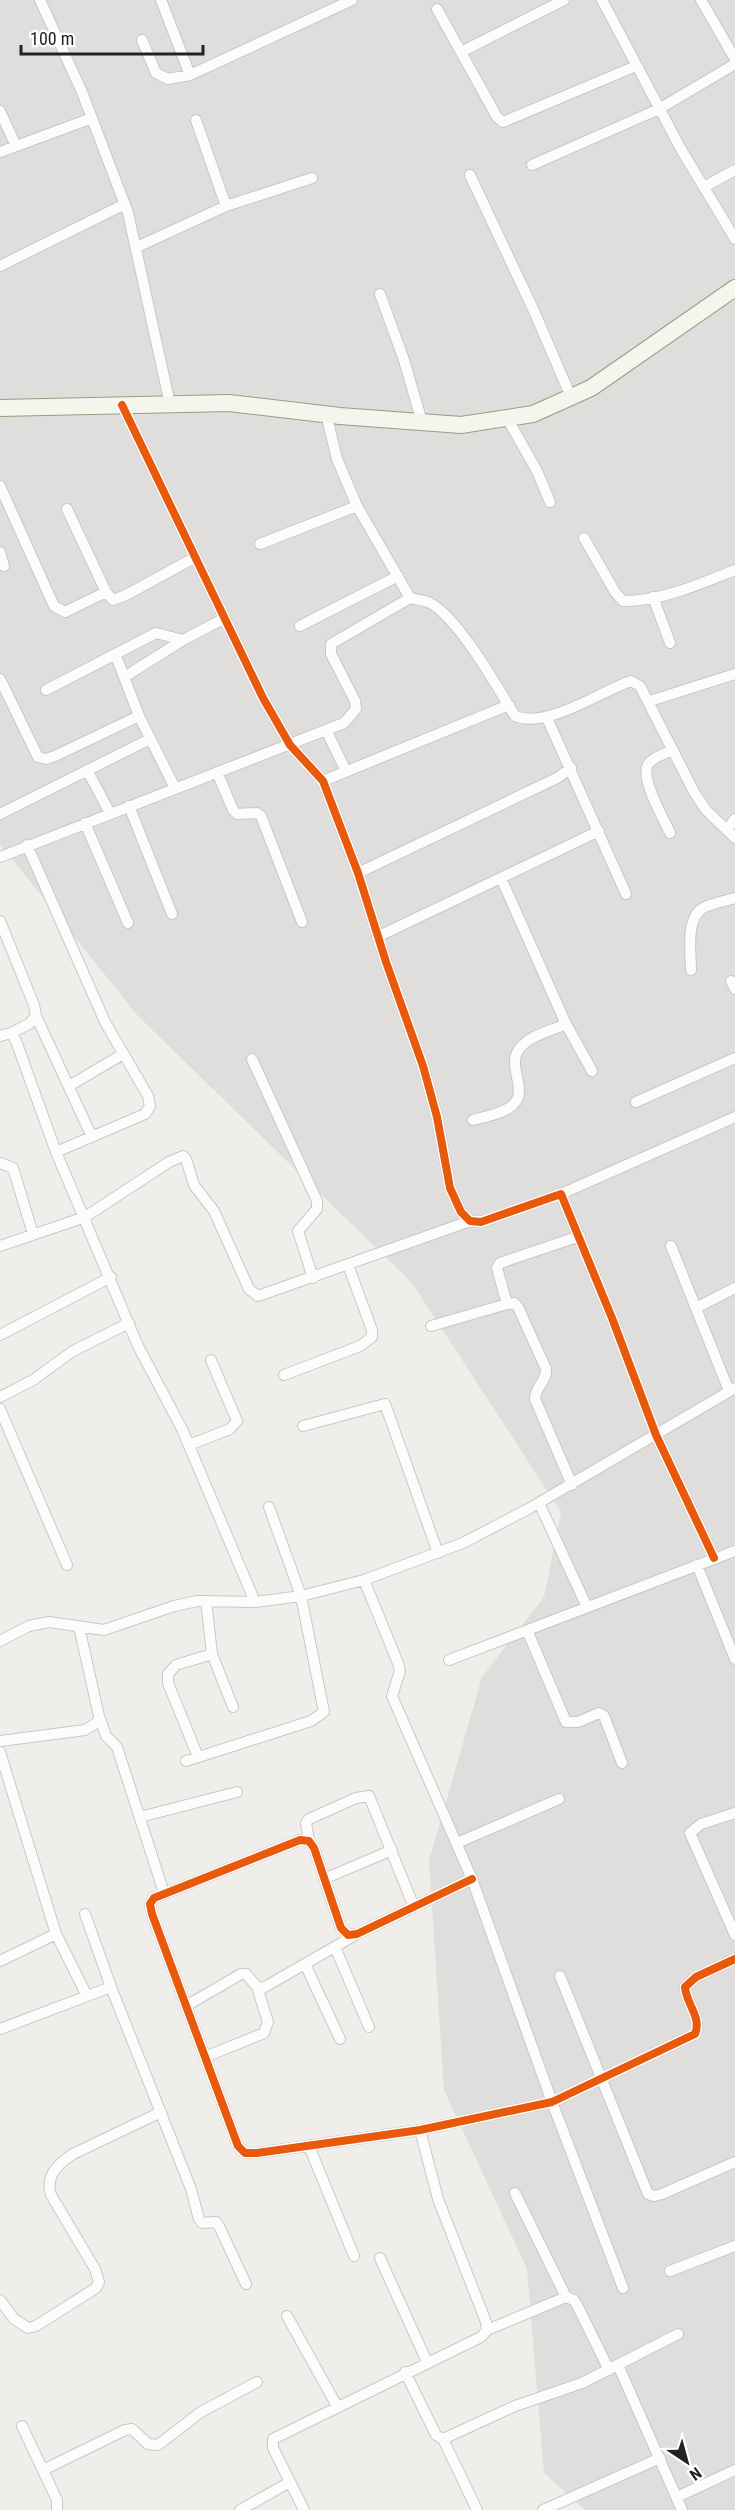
<svg xmlns="http://www.w3.org/2000/svg" width="735" height="2510" font-family="'Roboto Condensed',sans-serif">
  <style>
    .residential { fill: #dfdedc }
    .lines { fill: none; stroke-linecap: round; stroke-linejoin: round }
    .minor-casing { stroke: #c9c8c7; stroke-width: 12 }
    .secondary-casing { stroke: #9a9c81; stroke-width: 18 }
    .minor { stroke: #fdfcfc; stroke-width: 10 }
    .secondary { stroke: #f5f5ed; stroke-width: 16 }
    .cycleway-casing { stroke: #fff; stroke-width: 11 }
    .cycleway { stroke: #e8590c; stroke-width: 8 }
  </style>
  <rect width="100%" height="100%" fill="#f0eeeb"/>
  <path class="residential" d="M 0,0 L 735,0 L 735,2510 L 585,2510 L 544,2473 L 527,2269 L 444,2090 L 429,1861 L 482,1677 L 544,1597 L 561,1512 L 412,1283 L 138,1016 L 0,844 Z"/>
  <g class="lines">
    <defs>
      <path id="minor" d="M 40,0 L 82,92 L 128,213 L 170,404
        M 161,0 L 190,75
        M 602,0 L 682,151 L 735,239
        M 701,0 L 735,59
        M 437,9 L 497,117 L 503,122 L 636,66
        M 142,40 L 156,73 L 168,79 L 190,75 L 352,0
        M 461,52 L 564,0
        M 0,111 L 16,146
        M 196,120 L 226,206
        M 0,152 L 92,118
        M 532,165 L 659,109 L 735,64
        M 470,175 L 534,311 L 571,397
        M 704,187 L 735,170
        M 137,247 L 226,206 L 312,178
        M 0,266 L 125,204
        M 380,294 L 404,360 L 422,422
        M 122,405 L 263,698 L 290,745 L 323,781 L 358,873 L 386,962 L 423,1066 L 437,1117 L 450,1188 L 461,1212 L 470,1221 L 481,1222 L 561,1194 L 612,1318 L 656,1435 L 714,1558
        M 326,414 L 337,459 L 357,506 L 410,598
        M 507,418 L 537,471 L 550,502
        M 0,486 L 54,606 L 65,612 L 106,592
        M 67,509 L 106,592 L 113,600 L 126,595 L 194,558
        M 584,538 L 615,592 L 623,601 C 662,601 700,584 735,570
        M 260,544 L 357,506
        M 0,552 L 4,566
        M 653,597 L 670,643
        M 300,626 L 398,576
        M 116,656 L 139,716 L 175,788
        M 126,676 L 183,640 L 225,618
        M 0,679 L 38,757 L 46,759 L 55,756 L 139,716
        M 46,690 L 156,633 L 183,640
        M 650,701 L 735,674
        M 547,718 L 626,894
        M 326,730 L 346,771
        M 87,770 L 110,813
        M 217,772 L 233,810 L 237,814 L 257,813 L 261,816 L 302,922
        M 323,781 L 509,705
        M 129,806 L 172,914
        M 0,814 L 150,739
        M 85,823 L 128,923
        M 727,830 L 735,819
        M 670,833 C 664,819 638,776 649,763 C 654,757 666,753 673,750
        M 27,845 L 105,1022 L 148,1096 L 150,1106 L 145,1114 L 56,1152
        M 0,857 L 344,723 L 356,709 L 355,701 L 331,654 L 331,644 L 410,598 C 416,600 423,600 428,602 C 457,615 498,688 515,716 C 547,729 599,692 631,681 L 640,686 L 694,792 L 706,810 L 735,838
        M 358,873 L 557,778 L 571,768
        M 501,878 L 566,1024 L 592,1071
        M 0,921 L 34,1005 L 36,1016 L 29,1024 L 11,1033
        M 377,937 L 599,831
        M 691,970 C 691,953 685,919 703,908 C 712,903 725,901 735,898
        M 731,981 L 735,989
        M 36,1016 L 92,1137
        M 0,1036 L 11,1033 L 16,1041 L 56,1152 L 138,1346 L 182,1429 L 255,1602
        M 252,1059 L 317,1201 L 317,1209 L 298,1231 L 313,1278
        M 69,1086 L 123,1054
        M 636,1102 L 735,1058
        M 473,1120 C 485,1117 500,1114 509,1108 C 533,1093 504,1066 520,1048 C 530,1035 551,1031 566,1024
        M 0,1163 L 13,1168 L 33,1234
        M 561,1194 L 735,1117
        M 0,1246 L 85,1217 L 169,1162 L 183,1156 L 186,1159 L 194,1185 L 214,1211 L 249,1289 L 258,1296 L 470,1221
        M 671,1246 L 729,1391
        M 507,1304 L 497,1268 L 500,1263 L 580,1236
        M 696,1308 L 735,1288
        M 431,1326 L 507,1304 L 514,1303 L 518,1307 L 546,1369 C 547,1382 535,1386 535,1399 L 572,1485
        M 0,1335 L 111,1277
        M 284,1375 L 360,1346 L 372,1337 L 372,1330 L 348,1265
        M 0,1397 L 33,1380 L 73,1351 L 129,1323
        M 0,1409 L 67,1565
        M 303,1426 L 385,1404 L 438,1553
        M 189,1445 L 230,1429 L 237,1421 L 211,1360
        M 539,1503 L 587,1607
        M 697,1565 L 735,1659
        M 364,1580 L 398,1663 L 400,1671 L 392,1696 L 472,1879 L 552,2102 L 623,2288
        M 206,1601 L 212,1654 L 233,1707
        M 527,1630 L 566,1722 L 578,1722 L 599,1713 L 604,1716 L 622,1763
        M 0,1641 L 29,1626 L 49,1622 L 104,1630 L 174,1606 L 197,1601 L 255,1602 L 301,1596 L 364,1580 L 463,1543 L 530,1508 L 735,1388
        M 449,1660 L 735,1551
        M 99,1716 L 106,1736 L 117,1747 L 164,1893
        M 0,1741 L 85,1730 L 98,1722 L 99,1716 L 79,1627
        M 0,1752 L 56,1934 L 87,1996
        M 198,1757 L 168,1683 L 168,1674 L 176,1665 L 212,1654
        M 186,1761 L 311,1721 L 324,1712 L 301,1596 L 269,1507
        M 735,1813 L 701,1824 L 690,1833 L 735,1935
        M 140,1817 L 237,1792
        M 309,1841 L 306,1823 L 309,1819 L 356,1798 L 369,1796 L 414,1907
        M 457,1843 L 559,1799
        M 324,1879 L 392,1850
        M 472,1879 L 357,1934 L 348,1935 L 341,1928 L 314,1848 L 309,1841 L 300,1840 L 154,1898 L 150,1904 L 152,1914 L 238,2146 L 245,2153 L 257,2153 L 420,2130 L 552,2102 L 695,2034 C 702,2017 686,2004 685,1987 L 696,1977 L 735,1959
        M 85,1914 L 111,1987 L 191,2189 L 199,2219 L 202,2223 L 216,2222 L 219,2226 L 246,2284
        M 335,1947 L 369,2027
        M 0,1961 L 56,1934
        M 305,1964 L 340,2039
        M 560,1976 L 648,2194 L 654,2196 L 662,2194 L 735,2162
        M 186,2006 L 241,1974 L 246,1974 L 257,1987 L 263,1988 L 357,1934
        M 0,2029 L 111,1987
        M 205,2057 L 264,2033 L 268,2022 L 257,1987
        M 309,2146 L 354,2256
        M 515,2193 L 566,2297
        M 380,2258 L 427,2362
        M 670,2271 L 735,2246
        M 0,2300 L 14,2319 L 28,2328 L 36,2326 L 96,2288 L 99,2282 L 95,2269 L 51,2195 C 45,2176 58,2164 73,2154 L 161,2112
        M 287,2316 L 337,2406
        M 487,2330 L 566,2297 L 574,2300 L 578,2307 L 609,2370
        M 618,2365 L 682,2510
        M 405,2372 L 436,2435 L 443,2439 L 515,2406 L 582,2383 L 678,2334
        M 22,2426 L 57,2500 L 57,2510
        M 443,2439 L 477,2510
        M 43,2470 L 125,2430 L 132,2429 L 148,2444 L 158,2445 L 201,2412 L 257,2382
        M 677,2497 L 735,2470
        M 240,2510 L 290,2482
        M 304,2510 L 273,2448 L 273,2439 L 481,2337 L 487,2330 L 486,2322 L 438,2199 L 420,2130
        M 543,2510 L 660,2458"/>
      <path id="secondary" d="M 0,408 L 229,403 L 340,416 L 461,425 L 533,414 L 591,388 L 735,288"/>
    </defs>
    <use href="#minor" class="minor-casing"/>
    <use href="#secondary" class="secondary-casing"/>
    <use href="#minor" class="minor"/>
    <use href="#secondary" class="secondary"/>
    <defs>
      <path id="cycleway" d="M 122,405 L 263,698 L 290,745 L 323,781 L 358,873 L 386,962 L 423,1066 L 437,1117 L 450,1188 L 461,1212 L 470,1221 L 481,1222 L 561,1194 L 612,1318 L 656,1435 L 714,1558
        M 472,1879 L 357,1934 L 348,1935 L 341,1928 L 314,1848 L 309,1841 L 300,1840 L 154,1898 L 150,1904 L 152,1914 L 238,2146 L 245,2153 L 257,2153 L 420,2130 L 552,2102 L 695,2034 C 702,2017 686,2004 685,1987 L 696,1977 L 735,1959"/>
    </defs>
    <use href="#cycleway" class="cycleway-casing"/>
    <use href="#cycleway" class="cycleway"/>
  </g>
  <g transform="translate(687 2462) rotate(144)" stroke="#ffffff" stroke-width="4.5" paint-order="stroke">
  <path d="M0-4.5L10 22L0 15L-10 22Z" fill="#222222"/>
  <text y="-9" font-size="16" font-weight="bold" text-anchor="middle" fill="#222222">N</text>
  </g>
  <path d="M21 45v9h182v-9" fill="none" stroke="#222222" stroke-width="3"/>
  <text x="30" y="45" font-size="18" fill="#222222" stroke="#ffffff" stroke-width="4.5" paint-order="stroke">100 m</text>
</svg>
